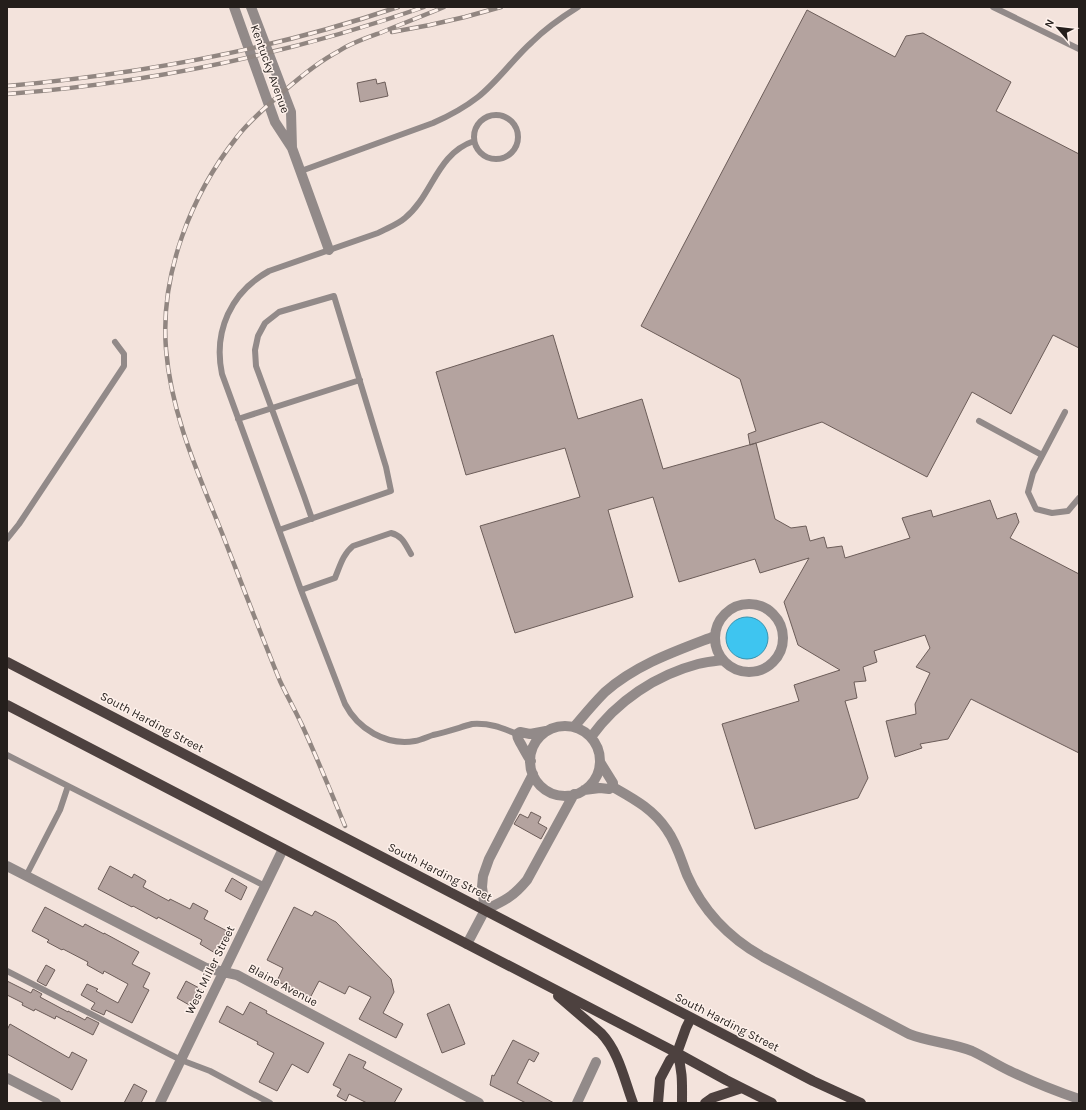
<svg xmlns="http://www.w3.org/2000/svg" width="1086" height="1110" font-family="Karla,sans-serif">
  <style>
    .water { fill: #3ec5f0; stroke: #3693b0 }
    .building { fill: #b4a39f; stroke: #6c5d59 }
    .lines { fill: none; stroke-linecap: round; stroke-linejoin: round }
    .service { stroke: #928a89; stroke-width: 6 }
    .minor { stroke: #928a89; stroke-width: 10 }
    .primary { stroke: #4d413f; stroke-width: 10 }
    .rail-casing { stroke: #918681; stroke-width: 4.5 }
    .rail { stroke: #fef1eb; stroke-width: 3; stroke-dasharray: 9; stroke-linecap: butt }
    .labels { text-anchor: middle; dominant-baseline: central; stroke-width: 3; stroke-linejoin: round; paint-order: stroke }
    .street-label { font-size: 12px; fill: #241e1b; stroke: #fef1eb }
  </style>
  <rect width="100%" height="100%" fill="#f3e3dc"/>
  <path class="water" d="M726 638a21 21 0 1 1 42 0a21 21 0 1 1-42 0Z"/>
  <path class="building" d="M 807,10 L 895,57 L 906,36 L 923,33 L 1011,82 L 996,111 L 1079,154 L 1079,348 L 1053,335 L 1011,414 L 972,392 L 927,477 L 822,422 L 750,445 L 748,434 L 756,431 L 740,379 L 641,326 Z
    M 376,79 L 377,84 L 385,82 L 388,96 L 360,102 L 357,83 Z
    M 553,335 L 578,419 L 642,399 L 663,469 L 756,443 L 775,519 L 791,528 L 806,526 L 810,541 L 824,537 L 827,548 L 842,546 L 845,558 L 910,538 L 902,518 L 931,510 L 933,517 L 990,500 L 997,519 L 1016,513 L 1019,522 L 1010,538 L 1079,574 L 1079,753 L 971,699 L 948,739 L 920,744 L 922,748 L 895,757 L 886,721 L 916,714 L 915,704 L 930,673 L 916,667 L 930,648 L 925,635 L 874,651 L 877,662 L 863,667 L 866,681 L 854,682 L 857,698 L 845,701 L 868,778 L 858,798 L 755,829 L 722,724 L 799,701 L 794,685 L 840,670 L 798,645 L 784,602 L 809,558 L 760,573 L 755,559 L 679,582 L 653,497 L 608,510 L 633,597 L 515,633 L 480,526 L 580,497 L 565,448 L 466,475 L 436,372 Z
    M 531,812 L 541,817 L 538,823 L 547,828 L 541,839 L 514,824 L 520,814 L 528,818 Z
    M 110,866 L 132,878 L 134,874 L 146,881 L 143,887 L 169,901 L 170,899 L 190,909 L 193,903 L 208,911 L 204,919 L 227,931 L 215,953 L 200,944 L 202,940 L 158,917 L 157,919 L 133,906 L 132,907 L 98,889 Z
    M 232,878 L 247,887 L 241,900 L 225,891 Z
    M 45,907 L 83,927 L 85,924 L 104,934 L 104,933 L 139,952 L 132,964 L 150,973 L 143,987 L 149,990 L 132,1023 L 106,1010 L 104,1015 L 91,1009 L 95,1003 L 81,995 L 87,984 L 98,989 L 96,991 L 118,1003 L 128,984 L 104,971 L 103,974 L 87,965 L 88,962 L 63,949 L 62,950 L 47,942 L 49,940 L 32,931 Z
    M 294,907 L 312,916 L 315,911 L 336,922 L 391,979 L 394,992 L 383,1013 L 403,1024 L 396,1038 L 359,1019 L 371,997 L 349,986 L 345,994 L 319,981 L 310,998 L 277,981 L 283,968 L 267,960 Z
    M 46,965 L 55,970 L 46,986 L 37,981 Z
    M 7,981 L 31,993 L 33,989 L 42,994 L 40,997 L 68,1012 L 68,1011 L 85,1020 L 87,1017 L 99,1023 L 93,1035 L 56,1016 L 55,1019 L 35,1009 L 34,1011 L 22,1005 L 23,1003 L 7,995 Z
    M 186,981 L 201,989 L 191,1006 L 177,998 Z
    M 250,1002 L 267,1011 L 266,1013 L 324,1043 L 308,1073 L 292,1064 L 277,1091 L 259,1082 L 274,1053 L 257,1044 L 258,1042 L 219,1022 L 227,1006 L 243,1015 Z
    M 449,1004 L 465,1044 L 442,1053 L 427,1014 Z
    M 10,1024 L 69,1058 L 72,1052 L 87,1060 L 72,1090 L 7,1054 L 7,1030 Z
    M 513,1040 L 539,1053 L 534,1062 L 529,1059 L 517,1083 L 554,1103 L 526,1103 L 490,1085 L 492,1075 L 494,1076 Z
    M 349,1054 L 366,1062 L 363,1068 L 402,1089 L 394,1103 L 367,1103 L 349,1094 L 346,1101 L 337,1096 L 341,1089 L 333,1085 Z
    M 134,1084 L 147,1091 L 141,1103 L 124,1103 Z"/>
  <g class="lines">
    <path class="service" d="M 993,7 L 1079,49
      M474 137a22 22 0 1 1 44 0a22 22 0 1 1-44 0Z
      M 474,141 C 436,154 433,195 405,218 C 397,225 387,228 378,233 L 269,271 C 231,292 213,331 222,374 L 301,590 L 345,704 C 358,729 386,746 415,741 C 421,740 427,737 433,735 C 446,732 458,728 472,724 C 490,723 500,727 517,734
      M 301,171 L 433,123 C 449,116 464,108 478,97 C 498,81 513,59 532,42 C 546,28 562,17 578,7
      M 1065,412 L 1033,473 L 1028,492 L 1036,509 L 1052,513 L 1068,511 L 1079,498
      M 238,419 L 360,380
      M 979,421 L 1042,455
      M 279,530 L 391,491 L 386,467 L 334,296 L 279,312 L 265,323 L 258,336 L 255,350 L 256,366 L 304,496 L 312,519
      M 7,539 L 19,524 L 124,366 L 124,354 L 115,342
      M 301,590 L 335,578 C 340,566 343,554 353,546 L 391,533 C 403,536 405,544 411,554
      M 7,755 L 265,886
      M 26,876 L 60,810 L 68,786
      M 7,971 L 181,1060 L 210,1071 L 270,1103"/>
    <path class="minor" d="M 234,7 L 275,122 L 292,148 L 329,250
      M 251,7 L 291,112 L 292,148
      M715 638a34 34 0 1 1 68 0a34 34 0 1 1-68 0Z
      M530 761a35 35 0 1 1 70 0a35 35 0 1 1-70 0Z
      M 574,727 C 584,715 594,703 605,692 C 637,664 676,651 715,636
      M 591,737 C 617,701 656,675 698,664 C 706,662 715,661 723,660
      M 531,761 C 527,756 525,751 522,746 C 520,741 517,740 517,734 L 520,732 L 530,734 L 546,731
      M 600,762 L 613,783 L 613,787 C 634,799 653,809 667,830 C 677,844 681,860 687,875 C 703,911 729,938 763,957 L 909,1034 C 929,1042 952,1043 972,1051 C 985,1057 997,1065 1010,1071 C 1033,1082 1055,1091 1079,1099
      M 584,790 L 600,788 L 609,789 L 613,787
      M 7,866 L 206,968 L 237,975 L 479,1103
      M 485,910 C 504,901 513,897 527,880 L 574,794
      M 467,944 L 485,910 L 482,887 L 483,876 L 489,859 L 533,774
      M 7,1078 L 56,1103
      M 160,1103 L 283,849
      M 577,1103 L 596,1062"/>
    <path class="primary" d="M 7,662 L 717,1031 L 813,1081 L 861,1103
      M 7,705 L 677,1053 L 726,1080 L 772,1103
      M 558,996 L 601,1033 C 619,1052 624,1079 633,1103
      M 677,1053 C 683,1071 682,1085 682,1103
      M 658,1103 L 660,1079 L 670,1060 L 677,1053 L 686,1028 L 691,1018
      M 705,1103 L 712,1098 L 742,1088"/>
    <defs>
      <path id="rail" d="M 392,32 L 430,25 L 465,17 L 501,7
        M 7,86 C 140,74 272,50 398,7
        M 7,94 C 149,83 289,54 424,7
        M 345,826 C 331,792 317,758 302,725 C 295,710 287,696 280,681 C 260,632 241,582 222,533 C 198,473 171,414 166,349 C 160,274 191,195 237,137 C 250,120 267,106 283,92 C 300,77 318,62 339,51 C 351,43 366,38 380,33 C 401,24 423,16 444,7"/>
    </defs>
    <use href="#rail" class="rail-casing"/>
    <use href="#rail" class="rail"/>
  </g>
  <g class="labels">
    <g class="street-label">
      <text transform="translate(270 69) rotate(70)">Kentucky Avenue</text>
      <text transform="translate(152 722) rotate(28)">South Harding Street</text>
      <text transform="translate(440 872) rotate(27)">South Harding Street</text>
      <text transform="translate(210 970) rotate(-64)">West Miller Street</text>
      <text transform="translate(283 985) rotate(28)">Blaine Avenue</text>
      <text transform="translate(727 1022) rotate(27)">South Harding Street</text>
    </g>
  </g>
  <rect width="1086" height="1110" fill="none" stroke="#241e1b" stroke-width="16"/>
  <g transform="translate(1058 28) rotate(298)" stroke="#fef1eb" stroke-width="3" paint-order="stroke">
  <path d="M0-3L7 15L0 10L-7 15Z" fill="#241e1b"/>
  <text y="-6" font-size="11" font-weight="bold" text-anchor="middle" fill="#241e1b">N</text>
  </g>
</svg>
